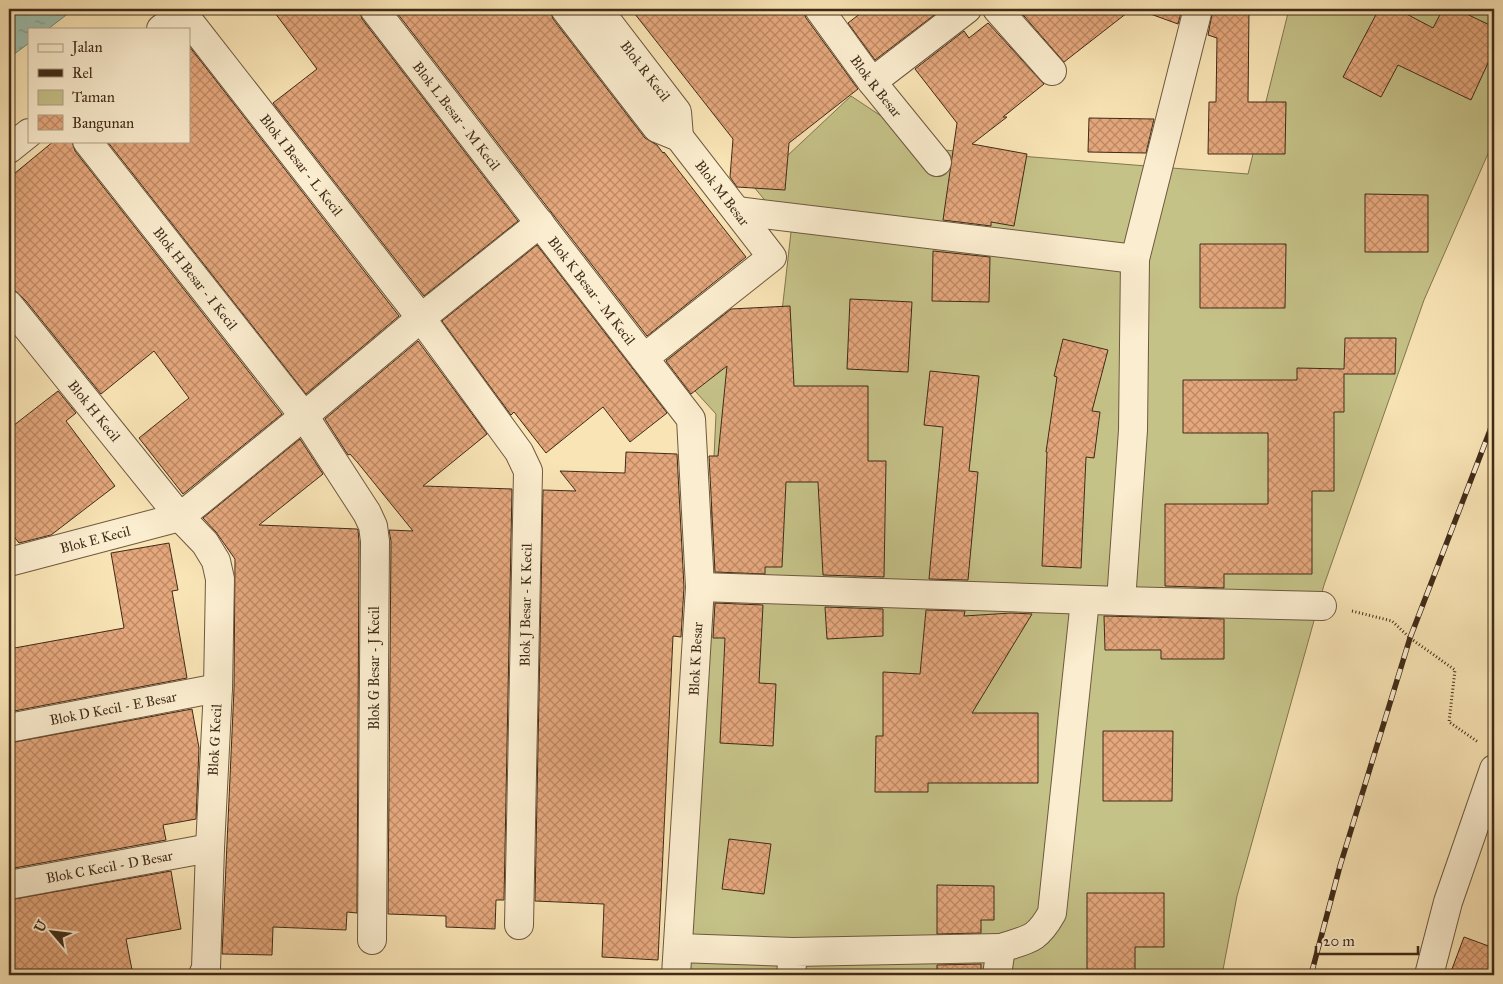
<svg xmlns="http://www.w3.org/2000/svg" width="1503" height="984" font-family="'IM FELL Great Primer',serif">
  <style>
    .green { fill: #c5c288; stroke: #827650 }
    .water { fill: url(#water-ripples); stroke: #788472 }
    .building { fill: url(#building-cross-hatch); stroke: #402b18 }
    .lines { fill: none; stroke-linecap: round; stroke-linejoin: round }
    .minor-casing { stroke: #6e593f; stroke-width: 30 }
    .tertiary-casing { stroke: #6e593f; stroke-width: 30 }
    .path { stroke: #402b18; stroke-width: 3; stroke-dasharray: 1 2.5; stroke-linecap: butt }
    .minor { stroke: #fbedcf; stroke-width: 28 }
    .tertiary { stroke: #fbedcf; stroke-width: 28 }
    .rail-casing { stroke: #402b18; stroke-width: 5.5 }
    .rail { stroke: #fbedcf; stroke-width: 4; stroke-dasharray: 11; stroke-linecap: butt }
    .labels { text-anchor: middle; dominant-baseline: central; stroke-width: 5; stroke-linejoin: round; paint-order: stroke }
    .street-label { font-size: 14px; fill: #402b18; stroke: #fbedcf }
  </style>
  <defs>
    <pattern id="water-ripples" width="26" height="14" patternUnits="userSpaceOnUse" patternTransform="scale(1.25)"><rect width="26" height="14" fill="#9ebfae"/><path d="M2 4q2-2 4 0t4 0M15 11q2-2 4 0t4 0" fill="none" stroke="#829b8d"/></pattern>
    <pattern id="building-cross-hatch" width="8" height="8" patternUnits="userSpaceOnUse" patternTransform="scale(1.25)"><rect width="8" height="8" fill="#e5a77c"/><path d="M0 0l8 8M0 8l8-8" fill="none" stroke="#bb8865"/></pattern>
  </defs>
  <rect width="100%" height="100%" fill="#f9e4b5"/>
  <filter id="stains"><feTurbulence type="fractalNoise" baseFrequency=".004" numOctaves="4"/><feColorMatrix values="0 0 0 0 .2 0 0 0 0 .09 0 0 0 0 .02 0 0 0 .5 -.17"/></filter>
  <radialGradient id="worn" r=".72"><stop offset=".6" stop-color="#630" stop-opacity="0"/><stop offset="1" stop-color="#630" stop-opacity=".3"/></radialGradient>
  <path class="green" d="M 1280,9 L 1494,9 L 1494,140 L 1424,300 L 1324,585 L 1237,896 L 1222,975 L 683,975 L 708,586 L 716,414 L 665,358 L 716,315 L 781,320 L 791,232 L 754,187 L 851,96 L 931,149 L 1248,174 L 1288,13 Z"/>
  <path class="water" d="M 9,9 L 74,9 L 48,29 L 29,29 L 29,43 L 9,58 Z"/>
  <path class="building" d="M 272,9 L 359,9 L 362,19 L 518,221 L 424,296 L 273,103 L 317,69 Z
    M 394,9 L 550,9 L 553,19 L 645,138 L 657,145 L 663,153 L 664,152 L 746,257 L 647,336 Z
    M 631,9 L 802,9 L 806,18 L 858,89 L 789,143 L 785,190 L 737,187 L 730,177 L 733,139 Z
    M 866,9 L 942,9 L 875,60 L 848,23 Z
    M 1018,9 L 1132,9 L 1064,62 Z
    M 1146,9 L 1182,9 L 1178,24 L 1145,12 Z
    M 1213,9 L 1249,9 L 1248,102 L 1286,102 L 1285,154 L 1208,154 L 1209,102 L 1216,102 L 1217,38 L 1208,35 Z
    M 1379,9 L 1397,9 L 1433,28 L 1443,9 L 1456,9 L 1494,27 L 1494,50 L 1471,100 L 1398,65 L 1381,97 L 1343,77 Z
    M 988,23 L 1044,84 L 1003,117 L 1007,117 L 972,144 L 1027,154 L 1014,226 L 991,222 L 991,226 L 943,220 L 957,123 L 915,69 L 964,31 L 969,38 Z
    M 189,46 L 399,316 L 306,394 L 107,141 L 189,141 Z
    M 1089,118 L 1154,119 L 1146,153 L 1088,152 Z
    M 54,141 L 72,141 L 75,151 L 282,414 L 183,494 L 139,438 L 189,398 L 154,351 L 101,394 L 26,301 L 9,285 L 9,178 Z
    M 1365,194 L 1428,195 L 1428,252 L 1365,252 Z
    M 1200,244 L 1286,244 L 1285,308 L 1200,308 Z
    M 537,245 L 667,413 L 630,442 L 603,407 L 546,453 L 514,412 L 511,415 L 442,321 Z
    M 933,251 L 990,257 L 989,302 L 932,301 Z
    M 850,299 L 912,302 L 908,372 L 847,369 Z
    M 790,306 L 794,386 L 868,386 L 868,461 L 886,461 L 884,577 L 823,575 L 818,482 L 786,482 L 782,567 L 765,567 L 765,574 L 715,572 L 709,456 L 718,456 L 727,366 L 691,394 L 666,361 L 731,309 Z
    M 1345,338 L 1396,338 L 1395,374 L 1344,374 L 1344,412 L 1334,412 L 1334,491 L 1312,491 L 1312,574 L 1224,574 L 1224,588 L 1165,586 L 1165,504 L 1268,504 L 1268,433 L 1183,433 L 1183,380 L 1297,380 L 1297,368 L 1344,369 Z
    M 1063,339 L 1108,350 L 1092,411 L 1100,412 L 1094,458 L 1086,457 L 1081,568 L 1042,566 L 1047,452 L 1046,452 L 1057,377 L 1054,376 Z
    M 418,341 L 487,434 L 423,486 L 512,489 L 504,900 L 496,900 L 495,929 L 446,927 L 446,916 L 388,914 L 391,541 L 389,530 L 413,531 L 358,463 L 350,454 L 348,455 L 325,419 Z
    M 930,371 L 979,376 L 969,471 L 978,472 L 968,580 L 929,579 L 943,427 L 924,425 Z
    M 58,391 L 76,413 L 66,421 L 115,486 L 51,535 L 19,543 L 9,530 L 9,429 Z
    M 300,439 L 323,474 L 259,525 L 357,529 L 358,530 L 359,542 L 357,913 L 347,912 L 346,930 L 273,927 L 272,955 L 222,954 L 234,689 L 235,559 L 216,532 L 203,518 Z
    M 626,452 L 677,454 L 684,587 L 681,637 L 673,636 L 658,960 L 602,957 L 604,904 L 535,901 L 543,490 L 576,491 L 560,471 L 625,473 Z
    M 169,543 L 178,590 L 172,591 L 187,678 L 9,712 L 9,649 L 124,628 L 111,553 Z
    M 715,603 L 763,605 L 759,683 L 776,684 L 773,746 L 720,743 L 725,638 L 713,638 Z
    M 825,607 L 883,609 L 883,636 L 827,639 Z
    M 926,610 L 965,611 L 964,616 L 1011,613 L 1032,614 L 972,713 L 1038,713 L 1038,783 L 928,783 L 928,792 L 875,792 L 876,736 L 883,736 L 883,672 L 920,674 Z
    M 1104,616 L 1224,619 L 1224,659 L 1161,659 L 1161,650 L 1105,650 Z
    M 192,709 L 199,748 L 196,819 L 163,825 L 166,840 L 9,869 L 9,743 Z
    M 1103,731 L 1173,731 L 1172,801 L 1103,801 Z
    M 729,839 L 771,844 L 764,894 L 722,889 Z
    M 171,871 L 181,929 L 126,939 L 133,975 L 9,975 L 9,900 Z
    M 937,885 L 994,886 L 994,920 L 981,920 L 981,933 L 937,934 Z
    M 1087,893 L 1164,893 L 1164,947 L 1135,947 L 1135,975 L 1087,975 Z
    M 1464,937 L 1494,948 L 1494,975 L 1468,975 L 1452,969 Z
    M 981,964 L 981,975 L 937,975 L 937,965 Z"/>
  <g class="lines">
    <defs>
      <g id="minor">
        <path id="s1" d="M 374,9 L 691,419 L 700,587 L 676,975"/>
        <path id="s2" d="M 565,9 L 657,128 L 679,137 L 772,257 L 644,358"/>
        <path id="s3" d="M 598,9 L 677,112 L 679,137"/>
        <path id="s4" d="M 819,9 L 872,82 L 937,162"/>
        <path d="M 997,9 L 1052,71"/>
        <path id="s5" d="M 182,12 L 421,318 L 519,452 L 528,471 L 519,925"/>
        <path d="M 161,29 L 187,9"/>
        <path d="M 872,82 L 967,9"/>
        <path id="s6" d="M 87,141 L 304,416 L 367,513 L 373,526 L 375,541 L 372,940"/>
        <path d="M 9,149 L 29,133"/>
        <path d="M 737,211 L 1135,259"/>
        <path id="s7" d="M 9,305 L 180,517 L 205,543 L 216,561 L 220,579 L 218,688 L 210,848 L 206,968 L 203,975"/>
        <path id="s8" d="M 9,562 L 180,517 L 304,416 L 421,318 L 540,223"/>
        <path d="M 700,587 L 1121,601 L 1133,430 L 1135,259 L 1198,9"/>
        <path d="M 1121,601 L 1322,606"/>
        <path id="s9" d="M 9,728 L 218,688"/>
        <path id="s10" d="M 9,885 L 210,848"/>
        <path d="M 678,948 L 793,952"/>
        <path d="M 791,975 L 793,952 L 1001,948"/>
        <path d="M 997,975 L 1001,948 C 1029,939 1037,940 1052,913 L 1085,600"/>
      </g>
      <path id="tertiary" d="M 1429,975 L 1448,902 L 1494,769"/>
    </defs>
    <use href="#minor" class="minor-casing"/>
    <use href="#tertiary" class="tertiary-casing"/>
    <path class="path" d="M 1352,611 L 1392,621 L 1410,638 L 1455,670 L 1449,722 L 1478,742"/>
    <use href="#minor" class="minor"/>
    <use href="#tertiary" class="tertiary"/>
    <defs>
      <path id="rail" d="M 1311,975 L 1340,866 L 1410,638 L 1494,420"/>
    </defs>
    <use href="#rail" class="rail-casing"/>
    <use href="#rail" class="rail"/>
  </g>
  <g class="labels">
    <g class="street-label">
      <text stroke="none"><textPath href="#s3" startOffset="78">Blok R Kecil</textPath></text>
      <text stroke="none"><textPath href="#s4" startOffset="96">Blok R Besar</textPath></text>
      <text stroke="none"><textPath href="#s1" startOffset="135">Blok L Besar - M Kecil</textPath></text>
      <text stroke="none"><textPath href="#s5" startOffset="194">Blok I Besar - L Kecil</textPath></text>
      <text stroke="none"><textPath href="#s2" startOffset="245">Blok M Besar</textPath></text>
      <text stroke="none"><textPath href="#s6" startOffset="175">Blok H Besar - I Kecil</textPath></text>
      <text stroke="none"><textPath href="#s1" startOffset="356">Blok K Besar - M Kecil</textPath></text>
      <text stroke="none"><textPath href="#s7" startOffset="136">Blok H Kecil</textPath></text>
      <text stroke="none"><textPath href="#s8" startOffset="89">Blok E Kecil</textPath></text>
      <text transform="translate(526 605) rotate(-89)">Blok J Besar - K Kecil</text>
      <text transform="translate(696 659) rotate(-87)">Blok K Besar</text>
      <text transform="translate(374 668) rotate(-90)">Blok G Besar - J Kecil</text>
      <text stroke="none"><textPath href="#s9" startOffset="106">Blok D Kecil - E Besar</textPath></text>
      <text transform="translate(215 740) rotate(-87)">Blok G Kecil</text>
      <text stroke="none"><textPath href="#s10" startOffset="102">Blok C Kecil - D Besar</textPath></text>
    </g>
  </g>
  <rect width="1503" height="984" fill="none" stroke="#f9e4b5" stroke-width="30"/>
  <rect x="10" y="10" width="1483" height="964" fill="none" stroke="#402b18" stroke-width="2.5"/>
  <rect x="15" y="15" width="1473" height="954" fill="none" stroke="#402b18"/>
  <rect x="28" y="28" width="162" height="115" fill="#fbedcf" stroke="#b09f86"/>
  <rect x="38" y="44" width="25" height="8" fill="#fbedcf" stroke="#b09f86"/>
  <text x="72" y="52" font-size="15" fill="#402b18">Jalan</text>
  <rect x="38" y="69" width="25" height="8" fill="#402b18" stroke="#b09f86"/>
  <text x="72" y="78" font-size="15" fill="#402b18">Rel</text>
  <rect x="38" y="90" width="25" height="15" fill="#c5c288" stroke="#b09f86"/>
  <text x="72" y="102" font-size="15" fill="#402b18">Taman</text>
  <rect x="38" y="115" width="25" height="15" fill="url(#building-cross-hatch)" stroke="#b09f86"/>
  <text x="72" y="128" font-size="15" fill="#402b18">Bangunan</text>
  <g transform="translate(52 932) rotate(298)" stroke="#fbedcf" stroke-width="4" paint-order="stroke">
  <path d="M0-4L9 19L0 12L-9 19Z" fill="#402b18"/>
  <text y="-8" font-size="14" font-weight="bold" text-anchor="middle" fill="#402b18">U</text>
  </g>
  <path d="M1316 946v8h102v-8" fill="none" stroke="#402b18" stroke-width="2.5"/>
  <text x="1323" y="946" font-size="15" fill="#402b18" stroke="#fbedcf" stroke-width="4" paint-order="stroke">20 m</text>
  <rect width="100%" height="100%" filter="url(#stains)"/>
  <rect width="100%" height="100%" fill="url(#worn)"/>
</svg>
